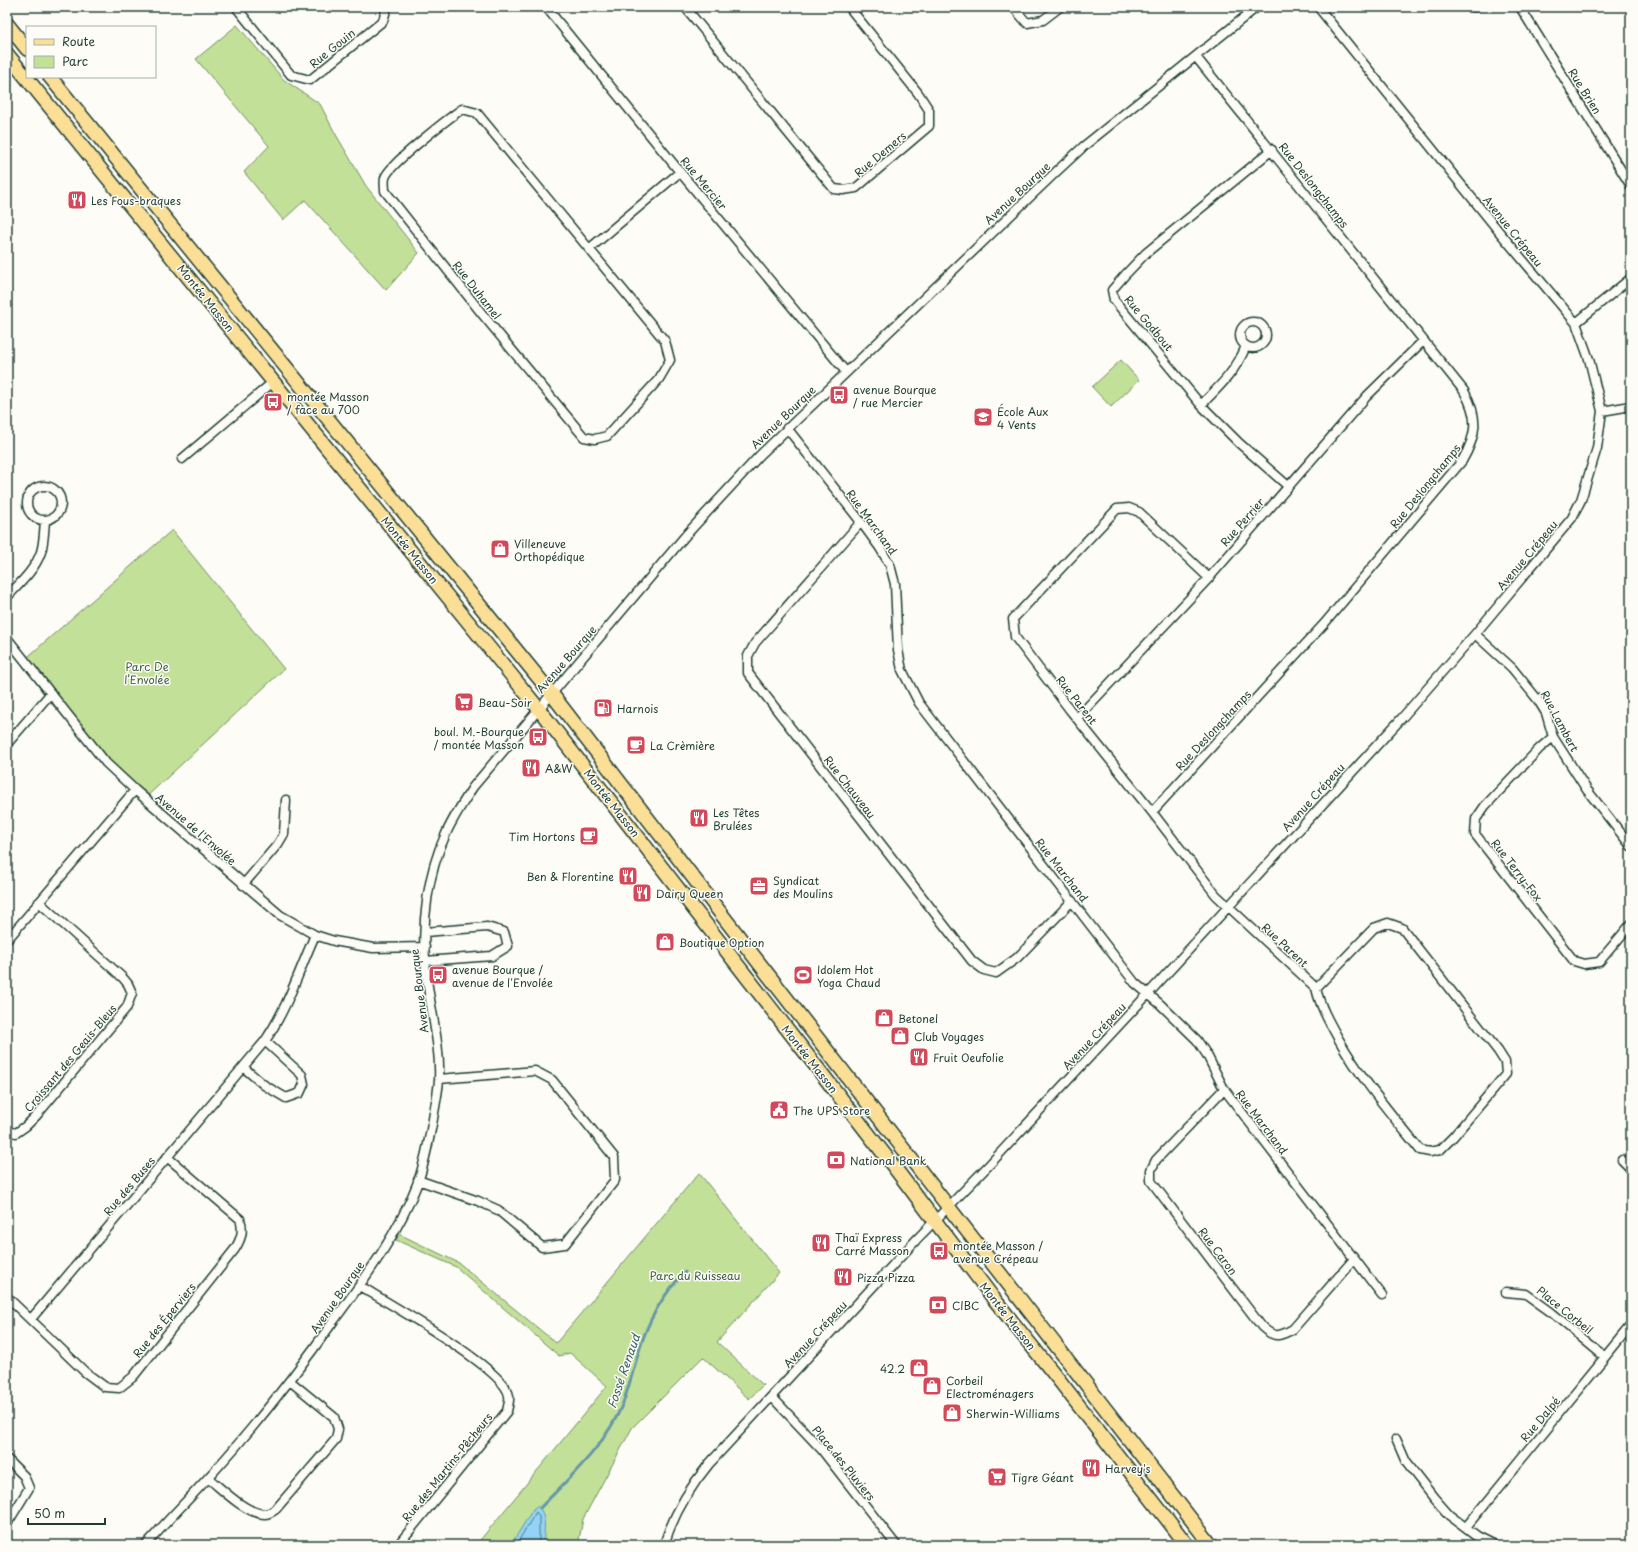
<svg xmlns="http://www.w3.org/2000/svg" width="1638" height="1552" font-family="'Playpen Sans',sans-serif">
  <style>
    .green { fill: #c2e098; stroke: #708e66 }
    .water { fill: #94d3f5; stroke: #6597a8 }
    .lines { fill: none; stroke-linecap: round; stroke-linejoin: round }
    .shore { stroke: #4e7981; stroke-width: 1 }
    .stream { stroke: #6597a8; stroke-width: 3 }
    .street-casing { stroke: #1f3d34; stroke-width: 11 }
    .primary-casing { stroke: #1f3d34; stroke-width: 16 }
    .street { stroke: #fdfcf7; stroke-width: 8 }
    .primary { stroke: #fbdf96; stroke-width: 13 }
    .labels { text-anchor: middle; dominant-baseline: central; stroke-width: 3; stroke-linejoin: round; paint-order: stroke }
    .street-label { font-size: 11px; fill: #1f3d34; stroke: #fdfcf7 }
    .poi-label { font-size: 11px; fill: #1f3d34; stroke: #fdfcf7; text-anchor: start }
    .park-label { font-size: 11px; fill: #405e48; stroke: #fdfcf7 }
    .water-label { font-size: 12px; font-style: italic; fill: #3c6264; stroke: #fdfcf7 }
  </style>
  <rect width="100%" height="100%" fill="#fdfcf7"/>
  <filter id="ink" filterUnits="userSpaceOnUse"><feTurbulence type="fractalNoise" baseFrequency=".025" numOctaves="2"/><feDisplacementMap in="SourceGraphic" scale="8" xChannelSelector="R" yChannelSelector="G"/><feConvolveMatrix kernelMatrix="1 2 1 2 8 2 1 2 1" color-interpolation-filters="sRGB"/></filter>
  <g filter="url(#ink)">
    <path class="green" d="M 237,25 L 284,80 L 320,104 L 335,133 L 366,186 L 419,253 L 386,290 L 305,200 L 283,220 L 244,172 L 269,146 L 196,59 Z
      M 1121,360 L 1139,380 L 1111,407 L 1092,387 Z
      M 172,530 L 284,669 L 143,800 L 132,791 L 47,699 L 22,662 Z
      M 699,1173 L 779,1273 L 717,1342 L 763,1385 L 749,1399 L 703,1357 L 632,1428 L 583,1519 L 578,1545 L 476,1545 L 607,1386 L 570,1353 L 559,1356 L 456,1267 L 396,1240 L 399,1234 L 459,1263 L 556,1343 Z"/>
    <path class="water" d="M 537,1506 C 547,1512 545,1535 542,1545 L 511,1545 L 533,1509 Z"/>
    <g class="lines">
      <path class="shore" d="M 516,1545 L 536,1512 L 539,1516 L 539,1545"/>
      <path class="stream" d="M 540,1508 C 571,1476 606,1445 623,1403 C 631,1381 636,1358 644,1336 C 653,1312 667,1290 685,1272"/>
      <defs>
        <path id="street" d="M 236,7 L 291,75 L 310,80 L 383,21 L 387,7
          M 546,7 L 680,172 L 846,372
          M 685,7 L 834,189 L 843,190 L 856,188 L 929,126 L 929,110 L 918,93 L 849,7
          M 1013,7 L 1027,23 L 1043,20 L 1060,7
          M 1473,7 L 1476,7
          M 1520,7 L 1631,186
          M 462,109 L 477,113 L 665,341 L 670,360 L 659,379 L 607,436 L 595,439 L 584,437 L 483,315 L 385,191 C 385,187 384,182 385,178 C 388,165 449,118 462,109 Z
          M 1272,150 L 1146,253 L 1125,275 L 1112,290 L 1114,300 L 1201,405 L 1239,443 L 1288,486
          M 589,249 L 680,172
          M1240 335a13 13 0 1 1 26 0a13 13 0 1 1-26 0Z
          M 1576,323 L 1631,278
          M 1201,405 C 1220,386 1236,371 1246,346
          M 1602,411 L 1631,406
          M 787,428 L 861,522 L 880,548 L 890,565 L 895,584 L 898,650 L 902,670 L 919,703 L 1135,983 L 1160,1004 L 1197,1040 L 1207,1055 L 1224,1089 L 1382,1295
          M 182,459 L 273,382
          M27 503a17 17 0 1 1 34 0a17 17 0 1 1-34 0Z
          M 861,522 L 755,643 L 748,656 L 748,673 L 972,961 L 984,970 L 996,973 L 1017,958 L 1072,901
          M 1209,578 L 1139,512 L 1129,508 L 1117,509 L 1013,619 L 1015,637 L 1070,710 L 1152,812 L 1216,895 L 1316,988 L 1374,928 L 1388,923 L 1402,928 L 1498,1051 L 1505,1062 L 1506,1074 L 1453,1137 L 1440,1150 L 1430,1152 L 1420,1150 C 1391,1114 1361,1079 1338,1038 C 1329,1022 1320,1006 1316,988
          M 7,597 C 19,584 35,570 41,552 C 44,542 44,531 45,521
          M 1475,634 L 1512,668 L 1538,700 L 1546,713 L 1553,737 L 1587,790 L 1631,846
          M 7,638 L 106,763 L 135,790 L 280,915 L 315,935 L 334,941 L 373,948 L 425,947
          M 1077,718 L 1209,578 L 1367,396 L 1423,341
          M 1553,737 L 1540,748 L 1485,806 L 1476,819 L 1475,834 L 1574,961 L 1584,964 L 1599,962 L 1631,924
          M 7,744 L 50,694
          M 1152,812 L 1324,624 L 1462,461 C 1477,435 1479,418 1464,391 L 1196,57
          M 243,885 L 278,844 L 284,834 L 286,800
          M 7,940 L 135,790
          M 425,961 L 492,956 L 508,946 L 504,932 L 487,927 L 425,932
          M 243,1067 L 264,1085 L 286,1098 L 300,1093 L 304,1084 L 302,1075 L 265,1041
          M 1224,1089 L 1156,1160 L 1151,1170 L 1151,1181 L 1262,1327 C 1274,1338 1279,1337 1293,1329 L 1354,1259
          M 7,1131 L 16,1133 L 26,1126 L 37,1115 L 127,1007 L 132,993 L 128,984 L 123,978 L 39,902
          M 1622,1160 L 1631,1169
          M 418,1180 L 478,1201 L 498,1210 L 542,1247 L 565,1244 L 615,1180 L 614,1157 L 552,1080 L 535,1071 L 439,1079
          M 360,1286 C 386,1302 506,1369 509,1396 C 510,1400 508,1406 507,1411 L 398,1545
          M 1506,1292 L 1526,1294 L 1551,1312 L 1605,1357
          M 7,1297 L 85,1372 L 105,1387 L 119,1388 L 133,1377 L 235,1249 C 241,1239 244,1231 240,1219 L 167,1157
          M 31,1319 L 265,1041 C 287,1009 299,971 315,935
          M 772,1397 L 822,1450 L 896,1545
          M 1396,1439 L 1406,1462 L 1434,1498 L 1449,1515 L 1477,1536 L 1495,1545
          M 7,1459 L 24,1476 L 29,1488 L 7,1524
          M 208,1478 C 222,1489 246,1514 265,1514 C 269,1514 273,1511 276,1509 L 336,1439 L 338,1429 L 334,1417 L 290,1381
          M 1466,1527 L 1631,1325
          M 146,1545 C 166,1522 187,1501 208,1478 C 253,1429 296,1374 335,1319 C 367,1276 399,1232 418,1182 C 425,1162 429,1140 433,1119 C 435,1106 438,1093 439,1080 C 441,1040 427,999 425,959 C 422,920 428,873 445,836 C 452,819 463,803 473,787 L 686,535 L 760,455 L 1057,171 L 1084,146 L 1257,7
          M 664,1545 C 673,1516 690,1487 709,1464 L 917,1239 L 990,1164 L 1148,994 L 1401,719 L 1475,634 L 1572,518 L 1581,500 L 1597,448 L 1602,411 L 1589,359 L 1576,323 L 1501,234 L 1318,7"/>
        <path id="primary" d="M 7,24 L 27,49
          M 7,54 L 538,708 L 888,1159 L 994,1299 L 1059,1380 L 1187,1545
          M 50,77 L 551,693 L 766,972 L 1211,1545"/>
      </defs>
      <use href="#street" class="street-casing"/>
      <use href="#primary" class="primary-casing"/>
      <use href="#street" class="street"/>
      <use href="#primary" class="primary"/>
    </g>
  </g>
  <defs>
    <symbol id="restaurant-square" viewBox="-11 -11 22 22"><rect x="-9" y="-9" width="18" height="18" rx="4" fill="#d1495b" stroke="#fdfcf7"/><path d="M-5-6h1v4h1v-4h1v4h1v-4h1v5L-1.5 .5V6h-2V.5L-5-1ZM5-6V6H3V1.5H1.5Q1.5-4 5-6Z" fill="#fff"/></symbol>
    <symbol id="bus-square" viewBox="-11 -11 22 22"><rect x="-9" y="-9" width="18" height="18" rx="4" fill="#d1495b" stroke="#fdfcf7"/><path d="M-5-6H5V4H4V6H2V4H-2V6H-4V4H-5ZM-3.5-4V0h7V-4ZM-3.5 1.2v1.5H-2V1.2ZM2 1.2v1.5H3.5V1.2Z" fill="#fff"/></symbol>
    <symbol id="school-square" viewBox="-11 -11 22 22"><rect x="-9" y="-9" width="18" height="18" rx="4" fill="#d1495b" stroke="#fdfcf7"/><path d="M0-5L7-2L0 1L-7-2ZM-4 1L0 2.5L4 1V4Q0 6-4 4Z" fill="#fff"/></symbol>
    <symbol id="shop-square" viewBox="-11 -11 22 22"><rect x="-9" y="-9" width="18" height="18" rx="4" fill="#d1495b" stroke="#fdfcf7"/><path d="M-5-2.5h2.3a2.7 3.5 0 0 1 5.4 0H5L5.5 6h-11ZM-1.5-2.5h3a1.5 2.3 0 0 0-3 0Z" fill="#fff"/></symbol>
    <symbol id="supermarket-square" viewBox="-11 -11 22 22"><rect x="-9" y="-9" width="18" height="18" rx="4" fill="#d1495b" stroke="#fdfcf7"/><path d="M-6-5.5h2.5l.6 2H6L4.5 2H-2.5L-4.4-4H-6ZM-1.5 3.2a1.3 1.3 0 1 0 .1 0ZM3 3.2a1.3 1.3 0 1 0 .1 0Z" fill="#fff"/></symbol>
    <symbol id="fuel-square" viewBox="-11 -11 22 22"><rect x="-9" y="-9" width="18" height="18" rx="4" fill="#d1495b" stroke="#fdfcf7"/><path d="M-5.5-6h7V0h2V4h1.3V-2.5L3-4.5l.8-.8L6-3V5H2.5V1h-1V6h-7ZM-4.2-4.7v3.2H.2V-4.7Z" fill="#fff"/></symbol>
    <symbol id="cafe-square" viewBox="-11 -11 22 22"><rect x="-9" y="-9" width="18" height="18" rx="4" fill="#d1495b" stroke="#fdfcf7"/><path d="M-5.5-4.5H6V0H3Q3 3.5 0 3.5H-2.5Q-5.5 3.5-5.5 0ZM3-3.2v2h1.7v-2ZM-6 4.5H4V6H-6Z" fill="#fff"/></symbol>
    <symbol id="office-square" viewBox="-11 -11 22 22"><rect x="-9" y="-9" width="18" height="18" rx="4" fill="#d1495b" stroke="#fdfcf7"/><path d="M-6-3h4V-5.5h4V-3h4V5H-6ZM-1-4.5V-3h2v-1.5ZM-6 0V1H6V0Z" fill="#fff"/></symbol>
    <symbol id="stadium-square" viewBox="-11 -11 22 22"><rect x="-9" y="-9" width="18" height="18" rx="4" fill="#d1495b" stroke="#fdfcf7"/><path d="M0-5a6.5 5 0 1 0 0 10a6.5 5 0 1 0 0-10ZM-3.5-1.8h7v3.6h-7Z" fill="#fff"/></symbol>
    <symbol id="civic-square" viewBox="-11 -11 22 22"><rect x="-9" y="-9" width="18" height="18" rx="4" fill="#d1495b" stroke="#fdfcf7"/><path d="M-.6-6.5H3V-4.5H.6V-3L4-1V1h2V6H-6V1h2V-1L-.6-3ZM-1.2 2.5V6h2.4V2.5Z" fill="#fff"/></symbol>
    <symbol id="bank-square" viewBox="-11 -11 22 22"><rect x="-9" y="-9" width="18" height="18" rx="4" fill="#d1495b" stroke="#fdfcf7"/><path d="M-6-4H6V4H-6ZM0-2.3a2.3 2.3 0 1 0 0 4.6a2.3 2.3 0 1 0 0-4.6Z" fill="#fff"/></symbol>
  </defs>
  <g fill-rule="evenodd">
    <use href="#restaurant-square" x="66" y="189" width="22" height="22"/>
    <use href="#bus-square" x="828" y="384" width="22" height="22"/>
    <use href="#bus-square" x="262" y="391" width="22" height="22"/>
    <use href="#school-square" x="972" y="406" width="22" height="22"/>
    <use href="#shop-square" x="489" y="538" width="22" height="22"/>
    <use href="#supermarket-square" x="453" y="691" width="22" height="22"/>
    <use href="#fuel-square" x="592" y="697" width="22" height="22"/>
    <use href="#bus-square" x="527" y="726" width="22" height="22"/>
    <use href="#cafe-square" x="625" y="734" width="22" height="22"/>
    <use href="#restaurant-square" x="520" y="757" width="22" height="22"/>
    <use href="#restaurant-square" x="688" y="807" width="22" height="22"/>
    <use href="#cafe-square" x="578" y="825" width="22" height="22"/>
    <use href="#restaurant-square" x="617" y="865" width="22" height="22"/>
    <use href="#office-square" x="748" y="875" width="22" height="22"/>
    <use href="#restaurant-square" x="631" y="882" width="22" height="22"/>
    <use href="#shop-square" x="654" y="931" width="22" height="22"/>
    <use href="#bus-square" x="427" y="964" width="22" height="22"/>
    <use href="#stadium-square" x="792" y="964" width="22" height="22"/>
    <use href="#shop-square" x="873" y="1007" width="22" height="22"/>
    <use href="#shop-square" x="889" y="1025" width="22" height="22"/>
    <use href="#restaurant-square" x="908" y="1046" width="22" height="22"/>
    <use href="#civic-square" x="768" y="1099" width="22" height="22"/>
    <use href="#bank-square" x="825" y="1149" width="22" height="22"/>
    <use href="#restaurant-square" x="810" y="1232" width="22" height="22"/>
    <use href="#bus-square" x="928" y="1240" width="22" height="22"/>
    <use href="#restaurant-square" x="832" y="1266" width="22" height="22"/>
    <use href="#bank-square" x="927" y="1294" width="22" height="22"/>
    <use href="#shop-square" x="908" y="1357" width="22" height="22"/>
    <use href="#shop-square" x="921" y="1375" width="22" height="22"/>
    <use href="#shop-square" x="941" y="1402" width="22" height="22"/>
    <use href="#restaurant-square" x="1080" y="1457" width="22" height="22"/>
    <use href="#supermarket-square" x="986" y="1466" width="22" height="22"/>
  </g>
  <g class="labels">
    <g class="street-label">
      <text transform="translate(332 48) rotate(-39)">Rue Gouin</text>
      <text transform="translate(1585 91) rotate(58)">Rue Brien</text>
      <text transform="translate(880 154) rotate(-40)">Rue Demers</text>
      <text transform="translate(704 183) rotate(50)">Rue Mercier</text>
      <text transform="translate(1314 185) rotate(52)">Rue Deslongchamps</text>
      <text transform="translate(1017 193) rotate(-43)">Avenue Bourque</text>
      <text transform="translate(1513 231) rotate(51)">Avenue Crépeau</text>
      <text transform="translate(477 290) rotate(52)">Rue Duhamel</text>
      <text transform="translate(206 298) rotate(51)">Montée Masson</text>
      <text transform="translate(1149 323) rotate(50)">Rue Godbout</text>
      <text transform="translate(783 417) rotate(-44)">Avenue Bourque</text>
      <text transform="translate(1425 486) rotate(-51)">Rue Deslongchamps</text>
      <text transform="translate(872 522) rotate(54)">Rue Marchand</text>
      <text transform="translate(1242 522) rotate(-49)">Rue Perrier</text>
      <text transform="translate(410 550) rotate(51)">Montée Masson</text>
      <text transform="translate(1527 555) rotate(-50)">Avenue Crépeau</text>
      <text transform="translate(566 659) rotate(-49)">Avenue Bourque</text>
      <text transform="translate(1077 700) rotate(52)">Rue Parent</text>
      <text transform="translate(1560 721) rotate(62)">Rue Lambert</text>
      <text transform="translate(1213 730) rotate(-47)">Rue Deslongchamps</text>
      <text transform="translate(850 787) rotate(52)">Rue Chauveau</text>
      <text transform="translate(1313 797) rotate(-48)">Avenue Crépeau</text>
      <text transform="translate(612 803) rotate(52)">Montée Masson</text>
      <text transform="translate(196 829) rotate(41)">Avenue de l'Envolée</text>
      <text transform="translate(1062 870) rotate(52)">Rue Marchand</text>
      <text transform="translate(1517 870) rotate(52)">Rue Terry-Fox</text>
      <text transform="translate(1285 945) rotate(43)">Rue Parent</text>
      <text transform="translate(419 991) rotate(-97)">Avenue Bourque</text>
      <text transform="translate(1094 1036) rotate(-47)">Avenue Crépeau</text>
      <text transform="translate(70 1058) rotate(-50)">Croissant des Geais-Bleus</text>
      <text transform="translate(810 1059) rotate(52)">Montée Masson</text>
      <text transform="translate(1262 1122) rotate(53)">Rue Marchand</text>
      <text transform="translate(129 1186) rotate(-50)">Rue des Buses</text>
      <text transform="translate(1218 1251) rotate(53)">Rue Caron</text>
      <text transform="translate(337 1297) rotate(-55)">Avenue Bourque</text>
      <text transform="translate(1565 1310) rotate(39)">Place Corbeil</text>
      <text transform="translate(1008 1316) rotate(52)">Montée Masson</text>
      <text transform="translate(164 1320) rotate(-51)">Rue des Éperviers</text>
      <text transform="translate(815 1334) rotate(-47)">Avenue Crépeau</text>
      <text transform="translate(1540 1419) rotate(-50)">Rue Dalpé</text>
      <text transform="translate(844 1463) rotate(51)">Place des Pluviers</text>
      <text transform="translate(447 1467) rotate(-51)">Rue des Martins-Pêcheurs</text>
    </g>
    <g class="poi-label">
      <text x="91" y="200">Les Fous-braques</text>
      <text x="853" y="389">avenue Bourque<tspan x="853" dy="13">/ rue Mercier</tspan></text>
      <text x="287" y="396">montée Masson<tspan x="287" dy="13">/ face au 700</tspan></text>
      <text x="997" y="411">École Aux<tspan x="997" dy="13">4 Vents</tspan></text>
      <text x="514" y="543">Villeneuve<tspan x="514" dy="13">Orthopédique</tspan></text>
      <text x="478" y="702">Beau-Soir</text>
      <text x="617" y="708">Harnois</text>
      <text x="524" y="731" text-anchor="end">boul. M.-Bourque<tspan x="524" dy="13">/ montée Masson</tspan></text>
      <text x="650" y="745">La Crèmière</text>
      <text x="545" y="768">A&amp;W</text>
      <text x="713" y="812">Les Têtes<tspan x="713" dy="13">Brulées</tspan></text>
      <text x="575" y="836" text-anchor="end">Tim Hortons</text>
      <text x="614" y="876" text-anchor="end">Ben &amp; Florentine</text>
      <text x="773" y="880">Syndicat<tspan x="773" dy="13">des Moulins</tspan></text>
      <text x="656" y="893">Dairy Queen</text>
      <text x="679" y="942">Boutique Option</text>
      <text x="452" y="969">avenue Bourque /<tspan x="452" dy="13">avenue de l'Envolée</tspan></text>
      <text x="817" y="969">Idolem Hot<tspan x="817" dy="13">Yoga Chaud</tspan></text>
      <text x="898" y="1018">Betonel</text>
      <text x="914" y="1036">Club Voyages</text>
      <text x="933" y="1057">Fruit Oeufolie</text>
      <text x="793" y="1110">The UPS Store</text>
      <text x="850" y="1160">National Bank</text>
      <text x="835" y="1237">Thaï Express<tspan x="835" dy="13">Carré Masson</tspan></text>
      <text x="953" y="1245">montée Masson /<tspan x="953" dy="13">avenue Crépeau</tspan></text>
      <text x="857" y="1277">Pizza Pizza</text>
      <text x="952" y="1305">CIBC</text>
      <text x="905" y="1368" text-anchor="end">42.2</text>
      <text x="946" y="1380">Corbeil<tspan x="946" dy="13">Electroménagers</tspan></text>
      <text x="966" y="1413">Sherwin-Williams</text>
      <text x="1105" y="1468">Harvey's</text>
      <text x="1011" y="1477">Tigre Géant</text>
    </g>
    <g class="park-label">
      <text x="147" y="666">Parc De<tspan x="147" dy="13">l’Envolée</tspan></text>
      <text x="695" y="1275">Parc du Ruisseau</text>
    </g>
    <g class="water-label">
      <text transform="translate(623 1371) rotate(-71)">Fossé Renaud</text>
    </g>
  </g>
  <rect width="1638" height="1552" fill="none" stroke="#fdfcf7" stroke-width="24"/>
  <rect x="12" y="12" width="1614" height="1528" fill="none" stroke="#1f3d34" stroke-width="1.5" filter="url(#ink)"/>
  <rect x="26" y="26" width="130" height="52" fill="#fdfcf7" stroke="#a4b0a9"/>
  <rect x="34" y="39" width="20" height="6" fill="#fbdf96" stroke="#a4b0a9"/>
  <text x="62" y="46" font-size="12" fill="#1f3d34">Route</text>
  <rect x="34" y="56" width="20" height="12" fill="#c2e098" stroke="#a4b0a9"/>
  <text x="62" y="66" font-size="12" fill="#1f3d34">Parc</text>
  <path d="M28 1518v6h77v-6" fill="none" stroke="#1f3d34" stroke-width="2"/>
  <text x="34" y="1518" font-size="12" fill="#1f3d34" stroke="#fdfcf7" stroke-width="3" paint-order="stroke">50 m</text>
</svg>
